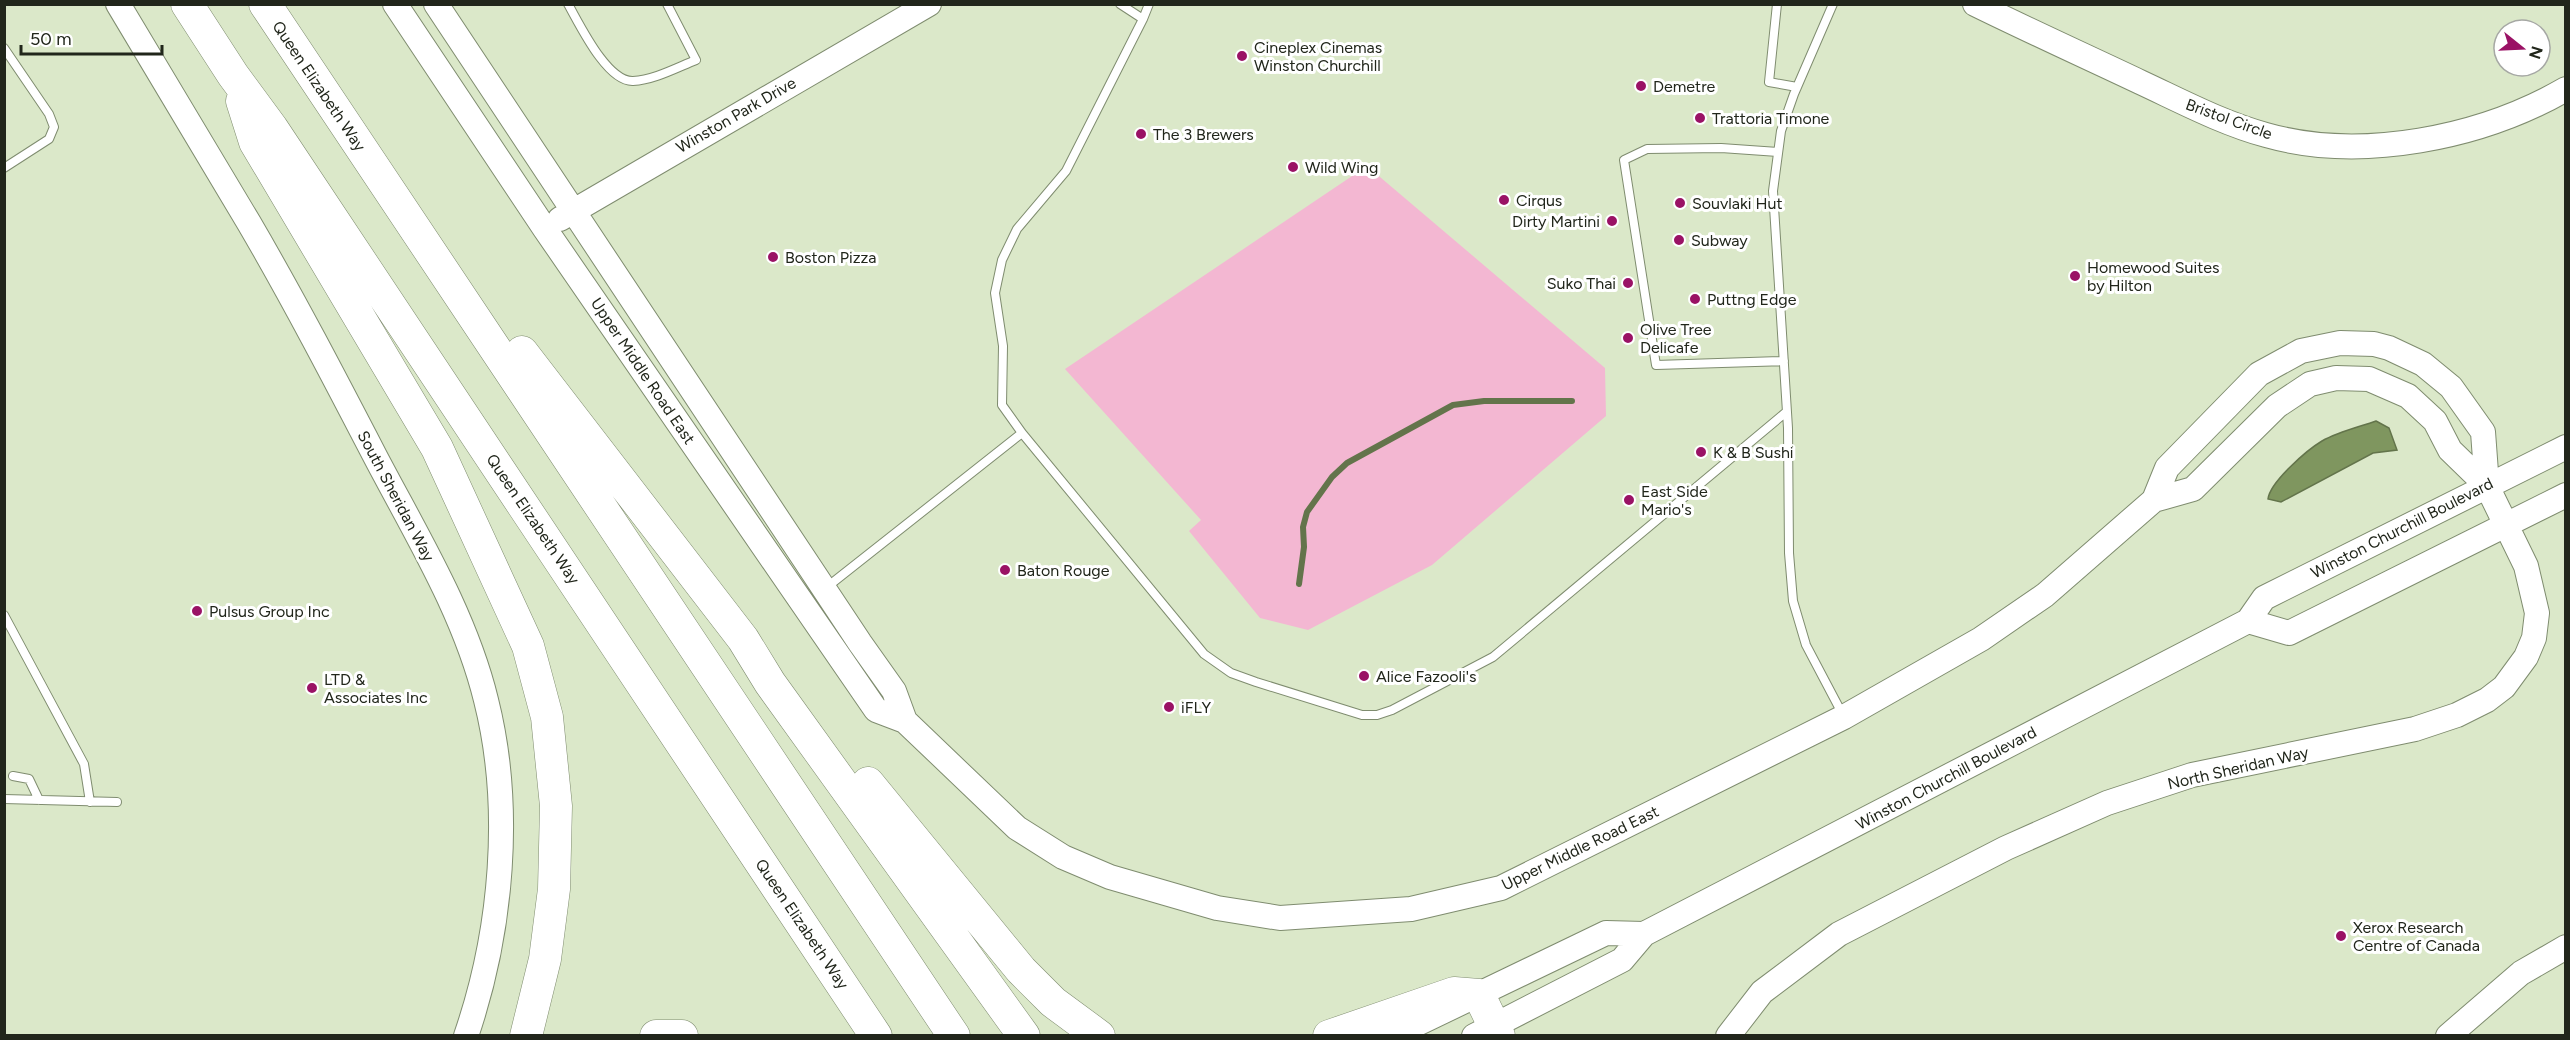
<svg xmlns="http://www.w3.org/2000/svg" width="2570" height="1040" font-family="Figtree,sans-serif">
  <style>
    .green { fill: #f3b7d2 }
    .water { fill: #7f965f; stroke: #63744b; stroke-width: 1.5 }
    .lines { fill: none; stroke-linecap: round; stroke-linejoin: round }
    .stream { stroke: #63744b; stroke-width: 6 }
    .lane-casing { stroke: #7f8c6f; stroke-width: 10 }
    .secondary-casing { stroke: #7f8c6f; stroke-width: 26 }
    .highway-casing { stroke: #7f8c6f; stroke-width: 33 }
    .lane { stroke: #fff; stroke-width: 8 }
    .secondary { stroke: #fff; stroke-width: 24 }
    .highway { stroke: #fff; stroke-width: 32 }
    .poi-dot { fill: #9a1265; stroke: #fff; stroke-width: 2 }
    .labels { text-anchor: middle; dominant-baseline: central; stroke-width: 6; stroke-linejoin: round; paint-order: stroke }
    .poi-label { font-size: 16px; fill: #21261b; stroke: #fff; text-anchor: start }
    .street-label { font-size: 16px; fill: #21261b; stroke: #fff }
  </style>
  <rect width="100%" height="100%" fill="#dbe8c9"/>
  <path class="green" d="M 1367,166 L 1605,368 L 1606,416 L 1432,565 L 1308,630 L 1260,618 L 1189,531 L 1201,520 L 1065,369 Z"/>
  <path class="water" d="M 2376,421 L 2389,428 L 2397,450 L 2373,453 L 2281,502 L 2268,499 C 2270,482 2307,450 2322,441 C 2338,432 2359,427 2376,421 Z"/>
  <g class="lines">
    <path class="stream" d="M 1299,584 L 1304,547 L 1303,527 L 1307,512 L 1332,477 L 1347,463 L 1453,405 L 1484,401 L 1572,401"/>
    <defs>
      <path id="lane" d="M 568,4 C 580,25 607,82 633,81 C 654,80 676,68 696,60 L 667,4
        M 1120,4 L 1143,19 L 1066,171 L 1017,229 L 1002,260 L 995,293 L 1003,346 L 1002,405 L 1022,433 L 1204,654 L 1231,673 L 1256,682 L 1362,715 L 1377,715 L 1392,710 L 1493,657 L 1785,413
        M 1777,4 L 1769,82 L 1797,87
        M 1833,4 L 1794,94 L 1781,131 L 1773,191 L 1788,428 L 1789,553 L 1793,601 L 1806,645 L 1844,717
        M 1143,19 L 1149,4
        M 4,48 L 49,114 L 54,127 L 49,139 L 4,168
        M 1778,152 L 1721,148 L 1647,149 L 1624,160 L 1656,365 L 1784,361
        M 827,587 L 1022,433
        M 4,615 L 84,764 L 90,802
        M 13,776 L 29,779 L 39,800
        M 4,799 L 117,802"/>
      <path id="secondary" d="M 118,4 C 162,77 206,150 249,223 C 294,300 335,379 376,458 C 417,536 465,614 486,700 C 513,807 502,931 466,1036
        M 395,4 L 545,229 L 876,710 L 905,721 L 1017,828 L 1063,857 L 1110,877 L 1217,908 L 1280,918 L 1411,909 L 1501,888 L 1844,717 L 1981,639 L 2045,595 L 2154,500 L 2193,489 L 2277,406 L 2310,384 L 2336,378 L 2369,379 L 2408,396 L 2435,421 L 2450,450 L 2487,486 L 2526,566 L 2537,613 L 2534,638 L 2526,657 L 2504,687 L 2487,700 L 2457,715 L 2415,729 L 2192,775 L 2107,803 L 2006,848 L 1839,934 L 1762,992 L 1728,1036
        M 436,4 L 860,643 L 894,691 L 905,721
        M 1975,4 C 2030,31 2085,56 2140,82 C 2181,101 2222,123 2266,135 C 2361,162 2481,138 2566,89
        M 560,219 L 929,4
        M 2154,500 L 2167,468 L 2259,374 L 2301,351 L 2340,343 L 2374,344 L 2389,348 L 2423,364 L 2451,387 L 2483,432 L 2487,486
        M 2248,621 L 2289,633 L 2566,495
        M 1392,1036 L 1606,933 L 1644,934
        M 1474,1036 L 1622,960 L 1644,934 L 2248,621 L 2264,598 L 2566,447
        M 2448,1036 L 2521,973 L 2566,947"/>
      <path id="highway" d="M 187,4 L 233,75 L 272,128 L 876,1036
        M 265,4 L 954,1036
        M 242,101 L 255,142 L 437,448 L 528,646 L 547,717 L 556,806 L 554,889 L 545,959 L 526,1036
        M 522,352 L 743,639 L 770,683 L 1024,1036
        M 868,783 L 1021,970 L 1053,1002 L 1099,1036
        M 656,1036 L 682,1036
        M 1329,1036 L 1454,993 L 1479,995 L 1499,1036"/>
    </defs>
    <use href="#lane" class="lane-casing"/>
    <use href="#secondary" class="secondary-casing"/>
    <use href="#highway" class="highway-casing"/>
    <use href="#lane" class="lane"/>
    <use href="#secondary" class="secondary"/>
    <use href="#highway" class="highway"/>
  </g>
  <g class="poi-dot">
    <circle cx="1242" cy="56" r="6"/>
    <circle cx="1641" cy="86" r="6"/>
    <circle cx="1700" cy="118" r="6"/>
    <circle cx="1141" cy="134" r="6"/>
    <circle cx="1293" cy="167" r="6"/>
    <circle cx="1504" cy="200" r="6"/>
    <circle cx="1680" cy="203" r="6"/>
    <circle cx="1612" cy="221" r="6"/>
    <circle cx="1679" cy="240" r="6"/>
    <circle cx="773" cy="257" r="6"/>
    <circle cx="2075" cy="276" r="6"/>
    <circle cx="1628" cy="283" r="6"/>
    <circle cx="1695" cy="299" r="6"/>
    <circle cx="1628" cy="338" r="6"/>
    <circle cx="1701" cy="452" r="6"/>
    <circle cx="1629" cy="500" r="6"/>
    <circle cx="1005" cy="570" r="6"/>
    <circle cx="197" cy="611" r="6"/>
    <circle cx="1364" cy="676" r="6"/>
    <circle cx="312" cy="688" r="6"/>
    <circle cx="1169" cy="707" r="6"/>
    <circle cx="2341" cy="936" r="6"/>
  </g>
  <g class="labels">
    <g class="poi-label">
      <text x="1254" y="47">Cineplex Cinemas<tspan x="1254" dy="18">Winston Churchill</tspan></text>
      <text x="1653" y="86">Demetre</text>
      <text x="1712" y="118">Trattoria Timone</text>
      <text x="1153" y="134">The 3 Brewers</text>
      <text x="1305" y="167">Wild Wing</text>
      <text x="1516" y="200">Cirqus</text>
      <text x="1692" y="203">Souvlaki Hut</text>
      <text x="1600" y="221" text-anchor="end">Dirty Martini</text>
      <text x="1691" y="240">Subway</text>
      <text x="785" y="257">Boston Pizza</text>
      <text x="2087" y="267">Homewood Suites<tspan x="2087" dy="18">by Hilton</tspan></text>
      <text x="1616" y="283" text-anchor="end">Suko Thai</text>
      <text x="1707" y="299">Puttng Edge</text>
      <text x="1640" y="329">Olive Tree<tspan x="1640" dy="18">Delicafe</tspan></text>
      <text x="1713" y="452">K &amp; B Sushi</text>
      <text x="1641" y="491">East Side<tspan x="1641" dy="18">Mario's</tspan></text>
      <text x="1017" y="570">Baton Rouge</text>
      <text x="209" y="611">Pulsus Group Inc</text>
      <text x="1376" y="676">Alice Fazooli's</text>
      <text x="324" y="679">LTD &amp;<tspan x="324" dy="18">Associates Inc</tspan></text>
      <text x="1181" y="707">iFLY</text>
      <text x="2353" y="927">Xerox Research<tspan x="2353" dy="18">Centre of Canada</tspan></text>
    </g>
    <g class="street-label">
      <text transform="translate(319 86) rotate(56)">Queen Elizabeth Way</text>
      <text transform="translate(736 115) rotate(-30)">Winston Park Drive</text>
      <text transform="translate(2229 119) rotate(20)">Bristol Circle</text>
      <text transform="translate(643 371) rotate(56)">Upper Middle Road East</text>
      <text transform="translate(396 496) rotate(62)">South Sheridan Way</text>
      <text transform="translate(533 519) rotate(56)">Queen Elizabeth Way</text>
      <text transform="translate(2402 528) rotate(-27)">Winston Churchill Boulevard</text>
      <text transform="translate(2238 768) rotate(-13)">North Sheridan Way</text>
      <text transform="translate(1946 778) rotate(-28)">Winston Churchill Boulevard</text>
      <text transform="translate(1580 848) rotate(-26)">Upper Middle Road East</text>
      <text transform="translate(802 924) rotate(56)">Queen Elizabeth Way</text>
    </g>
  </g>
  <rect width="2570" height="1040" fill="none" stroke="#21261b" stroke-width="12"/>
  <g transform="translate(2522 48) rotate(108)"><circle r="28" fill="#ffffff" stroke="#a6a8a4" stroke-width="1.5"/>
  <path d="M0-4.5L10 22L0 15L-10 22Z" fill="#9a1265"/>
  <text y="-9" font-size="16" font-weight="bold" text-anchor="middle" fill="#21261b">N</text>
  </g>
  <path d="M21 45v9h141v-9" fill="none" stroke="#21261b" stroke-width="3"/>
  <text x="30" y="45" font-size="18" fill="#21261b" stroke="#ffffff" stroke-width="4.5" paint-order="stroke">50 m</text>
</svg>
